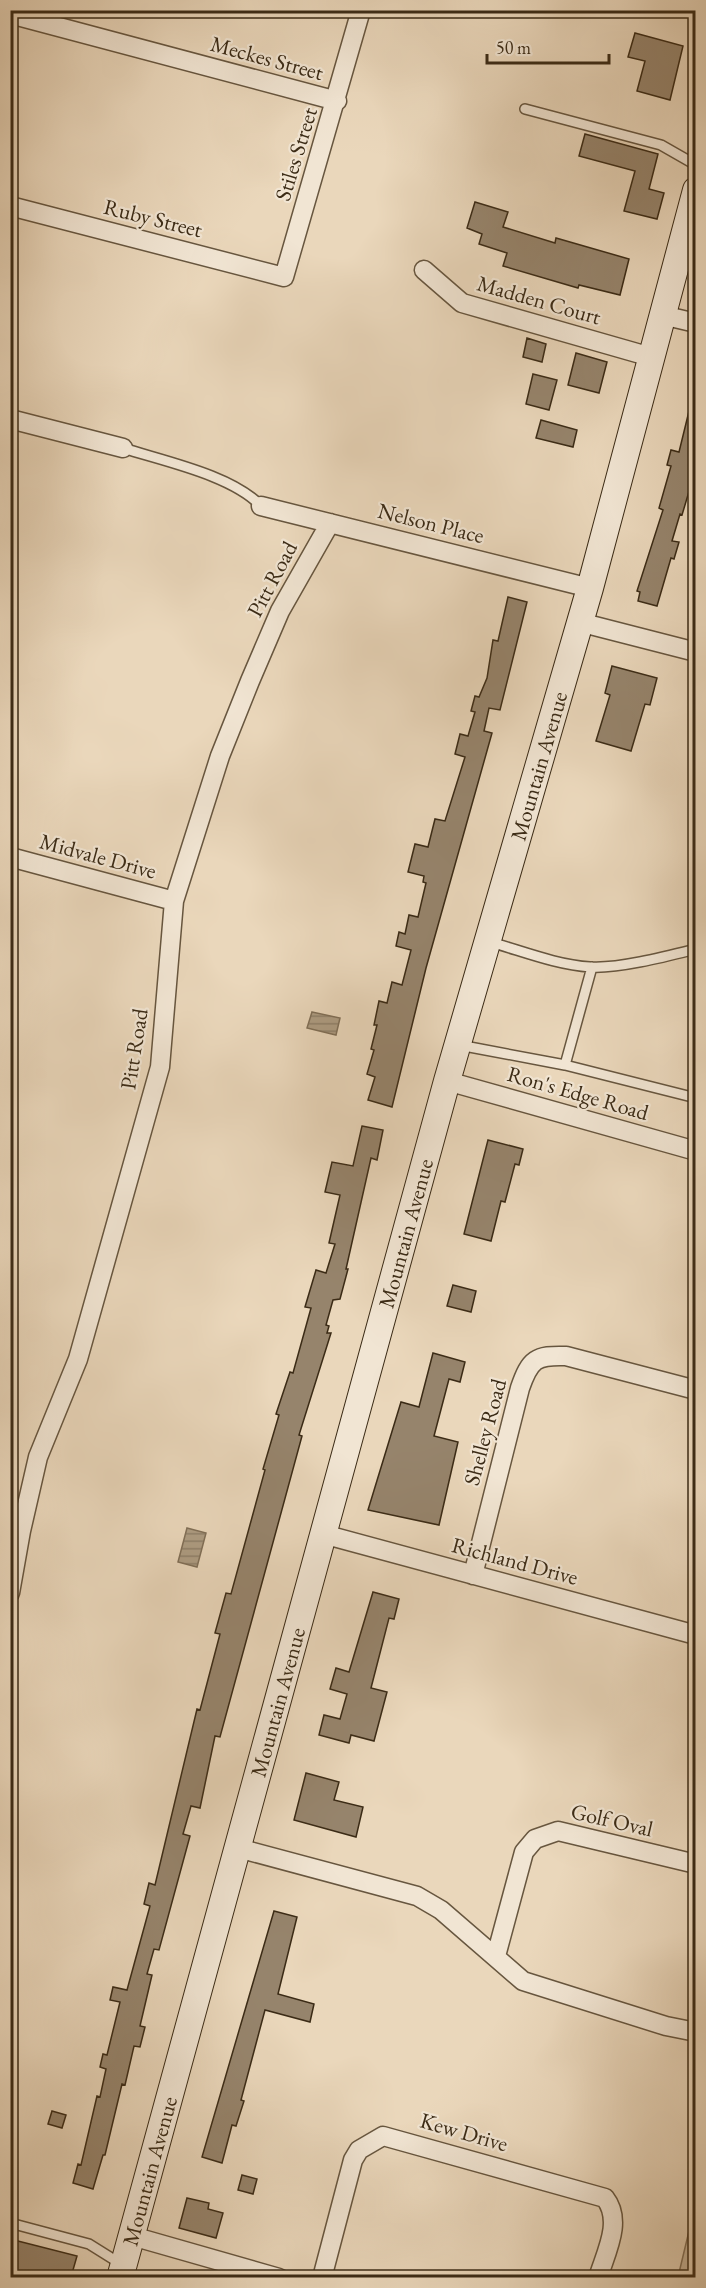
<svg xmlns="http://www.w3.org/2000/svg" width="706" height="2288" font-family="'EB Garamond',serif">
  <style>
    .grass { fill: #ccba9f; stroke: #84725a; stroke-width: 1.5 }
    .water { fill: url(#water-rules); stroke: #806f57; stroke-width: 1.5 }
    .building { fill: #96846c; stroke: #3b2b16; stroke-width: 1.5 }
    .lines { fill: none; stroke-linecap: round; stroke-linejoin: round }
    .lane-casing { stroke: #67563f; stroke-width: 12 }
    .street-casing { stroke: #67563f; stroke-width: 21 }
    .secondary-casing { stroke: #3b2b16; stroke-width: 28 }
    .lane { stroke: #f1e5d3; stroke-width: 9 }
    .street { stroke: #f1e5d3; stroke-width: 18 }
    .secondary { stroke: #f1e5d3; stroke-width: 26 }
    .labels { text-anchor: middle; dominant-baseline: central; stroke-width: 4.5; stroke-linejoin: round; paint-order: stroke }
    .street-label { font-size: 22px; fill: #3b2b16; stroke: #f1e5d3 }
  </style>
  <defs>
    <pattern id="water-rules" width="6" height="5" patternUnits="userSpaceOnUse" patternTransform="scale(1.5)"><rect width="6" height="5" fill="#ae9d83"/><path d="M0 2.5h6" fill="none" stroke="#8f806a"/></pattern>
  </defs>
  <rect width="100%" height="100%" fill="#ead7bb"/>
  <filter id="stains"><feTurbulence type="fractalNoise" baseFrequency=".00333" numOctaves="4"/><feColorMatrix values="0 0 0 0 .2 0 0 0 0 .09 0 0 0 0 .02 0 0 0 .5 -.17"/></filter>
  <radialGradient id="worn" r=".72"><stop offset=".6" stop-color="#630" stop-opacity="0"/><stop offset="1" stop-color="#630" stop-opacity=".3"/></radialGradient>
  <path class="grass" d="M 695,2206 L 695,2277 L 678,2277 Z"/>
  <path class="water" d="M 312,1012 L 340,1018 L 336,1035 L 307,1028 Z
    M 187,1528 L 206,1533 L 197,1567 L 178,1562 Z"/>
  <path class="building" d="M 635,33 L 683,46 L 670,100 L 637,91 L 645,61 L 628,57 Z
    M 585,134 L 658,154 L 649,189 L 664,193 L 657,219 L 624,211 L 635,171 L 579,156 Z
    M 475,202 L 508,212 L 503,227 L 555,243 L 556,238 L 629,259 L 620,295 L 579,285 L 578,288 L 503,266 L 507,253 L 479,244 L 482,234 L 467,228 Z
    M 527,338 L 546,344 L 542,362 L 523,357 Z
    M 576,353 L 607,362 L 599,393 L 568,385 Z
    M 533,374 L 557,380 L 549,410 L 526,404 Z
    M 691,403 L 696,404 L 696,468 L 682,515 L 680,514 L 672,541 L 679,542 L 674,559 L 671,558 L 657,606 L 638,601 L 640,592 L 637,591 L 663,510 L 659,508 L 671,466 L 667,465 L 671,450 L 679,452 Z
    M 541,420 L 577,430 L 573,447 L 536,438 Z
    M 508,597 L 527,602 L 500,710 L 489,708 L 484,731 L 492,733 L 426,968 L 392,1107 L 368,1100 L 375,1077 L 367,1074 L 374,1050 L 371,1049 L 377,1025 L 374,1025 L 379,1001 L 387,1003 L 392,982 L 402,985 L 411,950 L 396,946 L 399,932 L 405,934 L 409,915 L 418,917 L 426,883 L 423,882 L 424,876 L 408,872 L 415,844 L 428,847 L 435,819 L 445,821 L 465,757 L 455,754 L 460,734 L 468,736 L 475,712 L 471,711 L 475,696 L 479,697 L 487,678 L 493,640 L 498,641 Z
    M 612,666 L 657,678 L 650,705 L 645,704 L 631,751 L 596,741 L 610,695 L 605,693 Z
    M 362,1126 L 383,1130 L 377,1160 L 371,1158 L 346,1269 L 348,1269 L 340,1299 L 333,1300 L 326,1325 L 329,1326 L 327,1333 L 331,1333 L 299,1435 L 302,1436 L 220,1737 L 215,1736 L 200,1808 L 191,1806 L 183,1834 L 190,1836 L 159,1950 L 154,1949 L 147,1974 L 152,1975 L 140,2026 L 145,2027 L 140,2047 L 134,2046 L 125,2085 L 122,2084 L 105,2155 L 103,2155 L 93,2189 L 73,2183 L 78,2164 L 81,2165 L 97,2096 L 100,2097 L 106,2069 L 100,2067 L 103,2054 L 107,2055 L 120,2002 L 110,2000 L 113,1987 L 127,1990 L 150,1906 L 144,1904 L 149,1883 L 155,1885 L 197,1709 L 200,1710 L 220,1634 L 215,1633 L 226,1593 L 231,1594 L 265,1470 L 263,1469 L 279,1415 L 276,1414 L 290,1372 L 293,1373 L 311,1308 L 305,1307 L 316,1270 L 326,1273 L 335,1244 L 329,1243 L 340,1195 L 325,1192 L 332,1162 L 353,1166 Z
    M 488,1140 L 523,1149 L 519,1165 L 515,1164 L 505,1202 L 501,1201 L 491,1241 L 464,1234 Z
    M 453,1285 L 476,1291 L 471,1312 L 447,1306 Z
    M 433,1353 L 465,1362 L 460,1382 L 449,1379 L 434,1436 L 458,1442 L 439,1525 L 368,1510 L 401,1402 L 419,1407 Z
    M 373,1592 L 399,1599 L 394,1619 L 389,1618 L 371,1688 L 387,1692 L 374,1741 L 351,1735 L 349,1743 L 319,1735 L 324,1715 L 340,1719 L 347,1694 L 330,1689 L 336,1668 L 349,1672 Z
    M 306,1773 L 339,1782 L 334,1800 L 363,1807 L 356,1837 L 294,1820 Z
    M 274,1911 L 297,1917 L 278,1994 L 314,2004 L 310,2022 L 265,2010 L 241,2100 L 244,2101 L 236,2126 L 232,2125 L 222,2163 L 202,2157 Z
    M 52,2111 L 66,2115 L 62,2128 L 48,2124 Z
    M 242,2175 L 257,2179 L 253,2194 L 238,2190 Z
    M 187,2198 L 209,2203 L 208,2209 L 223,2213 L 216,2238 L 179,2228 Z
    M 10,2239 L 77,2256 L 71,2277 L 10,2277 Z"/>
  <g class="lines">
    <defs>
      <path id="lane" d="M 525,109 L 661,145 L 696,165
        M 123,448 C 163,461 232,475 261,506
        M 490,942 C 522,951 557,965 590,967 C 618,969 668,956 696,949
        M 459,1045 L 565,1065 L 696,1098
        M 565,1065 L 592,967
        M 10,2223 L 89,2244 L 121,2264"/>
      <path id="street" d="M 10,14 L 337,101
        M 10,206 L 284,277 L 361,10
        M 424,270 L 462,303 L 651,357
        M 662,315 L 696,323
        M 10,419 L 123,448
        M 261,506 L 590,588
        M 579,622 L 696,652
        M 10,857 L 174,901
        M 447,1081 L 696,1151
        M 323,1534 L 696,1635
        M 473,1575 L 520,1388 C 530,1359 536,1355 566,1356 L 696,1390
        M 10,1593 L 21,1531 L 38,1457 L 78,1359 L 160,1067 L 174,901 L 220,756 L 250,681 L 280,611 L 330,523
        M 238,1848 L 417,1896 L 441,1910 L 523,1981 L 666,2026 L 696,2032
        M 496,1956 L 524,1852 L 535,1839 L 558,1831 L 696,1864
        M 132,2236 L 279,2278
        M 322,2278 L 353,2160 L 359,2150 L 383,2136 L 605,2198 C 623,2221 606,2252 598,2278"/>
      <g id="secondary">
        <path id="s1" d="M 120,2278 L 447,1081 L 590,588 L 696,190"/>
      </g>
    </defs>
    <use href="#lane" class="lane-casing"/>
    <use href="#street" class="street-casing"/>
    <use href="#secondary" class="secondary-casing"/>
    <use href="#lane" class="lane"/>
    <use href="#street" class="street"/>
    <use href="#secondary" class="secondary"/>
  </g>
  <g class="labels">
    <g class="street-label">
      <text transform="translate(267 58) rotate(15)">Meckes Street</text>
      <text transform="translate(296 154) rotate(-73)">Stiles Street</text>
      <text transform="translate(153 218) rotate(14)">Ruby Street</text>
      <text transform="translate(539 300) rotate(16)">Madden Court</text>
      <text transform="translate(431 523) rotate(14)">Nelson Place</text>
      <text transform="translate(272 579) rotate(-62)">Pitt Road</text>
      <text stroke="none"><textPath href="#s1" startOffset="1569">Mountain Avenue</textPath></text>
      <text transform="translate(98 856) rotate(15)">Midvale Drive</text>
      <text transform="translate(134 1049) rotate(-81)">Pitt Road</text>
      <text transform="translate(578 1093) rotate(16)">Ron's Edge Road</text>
      <text stroke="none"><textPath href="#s1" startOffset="1083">Mountain Avenue</textPath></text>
      <text transform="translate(485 1432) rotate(-75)">Shelley Road</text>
      <text transform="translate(515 1561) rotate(15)">Richland Drive</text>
      <text stroke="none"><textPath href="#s1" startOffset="597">Mountain Avenue</textPath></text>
      <text transform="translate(612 1820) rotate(13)">Golf Oval</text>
      <text transform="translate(464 2132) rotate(16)">Kew Drive</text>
      <text stroke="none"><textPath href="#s1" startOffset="111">Mountain Avenue</textPath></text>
    </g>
  </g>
  <rect width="706" height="2288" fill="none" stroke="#ead7bb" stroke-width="36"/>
  <rect x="12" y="12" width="682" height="2264" fill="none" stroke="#3b2b16" stroke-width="3"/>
  <rect x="18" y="18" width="670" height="2252" fill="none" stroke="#3b2b16" stroke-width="1.5"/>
  <path d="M487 54v9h122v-9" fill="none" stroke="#3b2b16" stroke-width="3"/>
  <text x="496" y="54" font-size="18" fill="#3b2b16" stroke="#f1e5d3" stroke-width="4.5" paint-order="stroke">50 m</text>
  <rect width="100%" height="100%" filter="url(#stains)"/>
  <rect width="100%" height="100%" fill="url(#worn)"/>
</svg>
